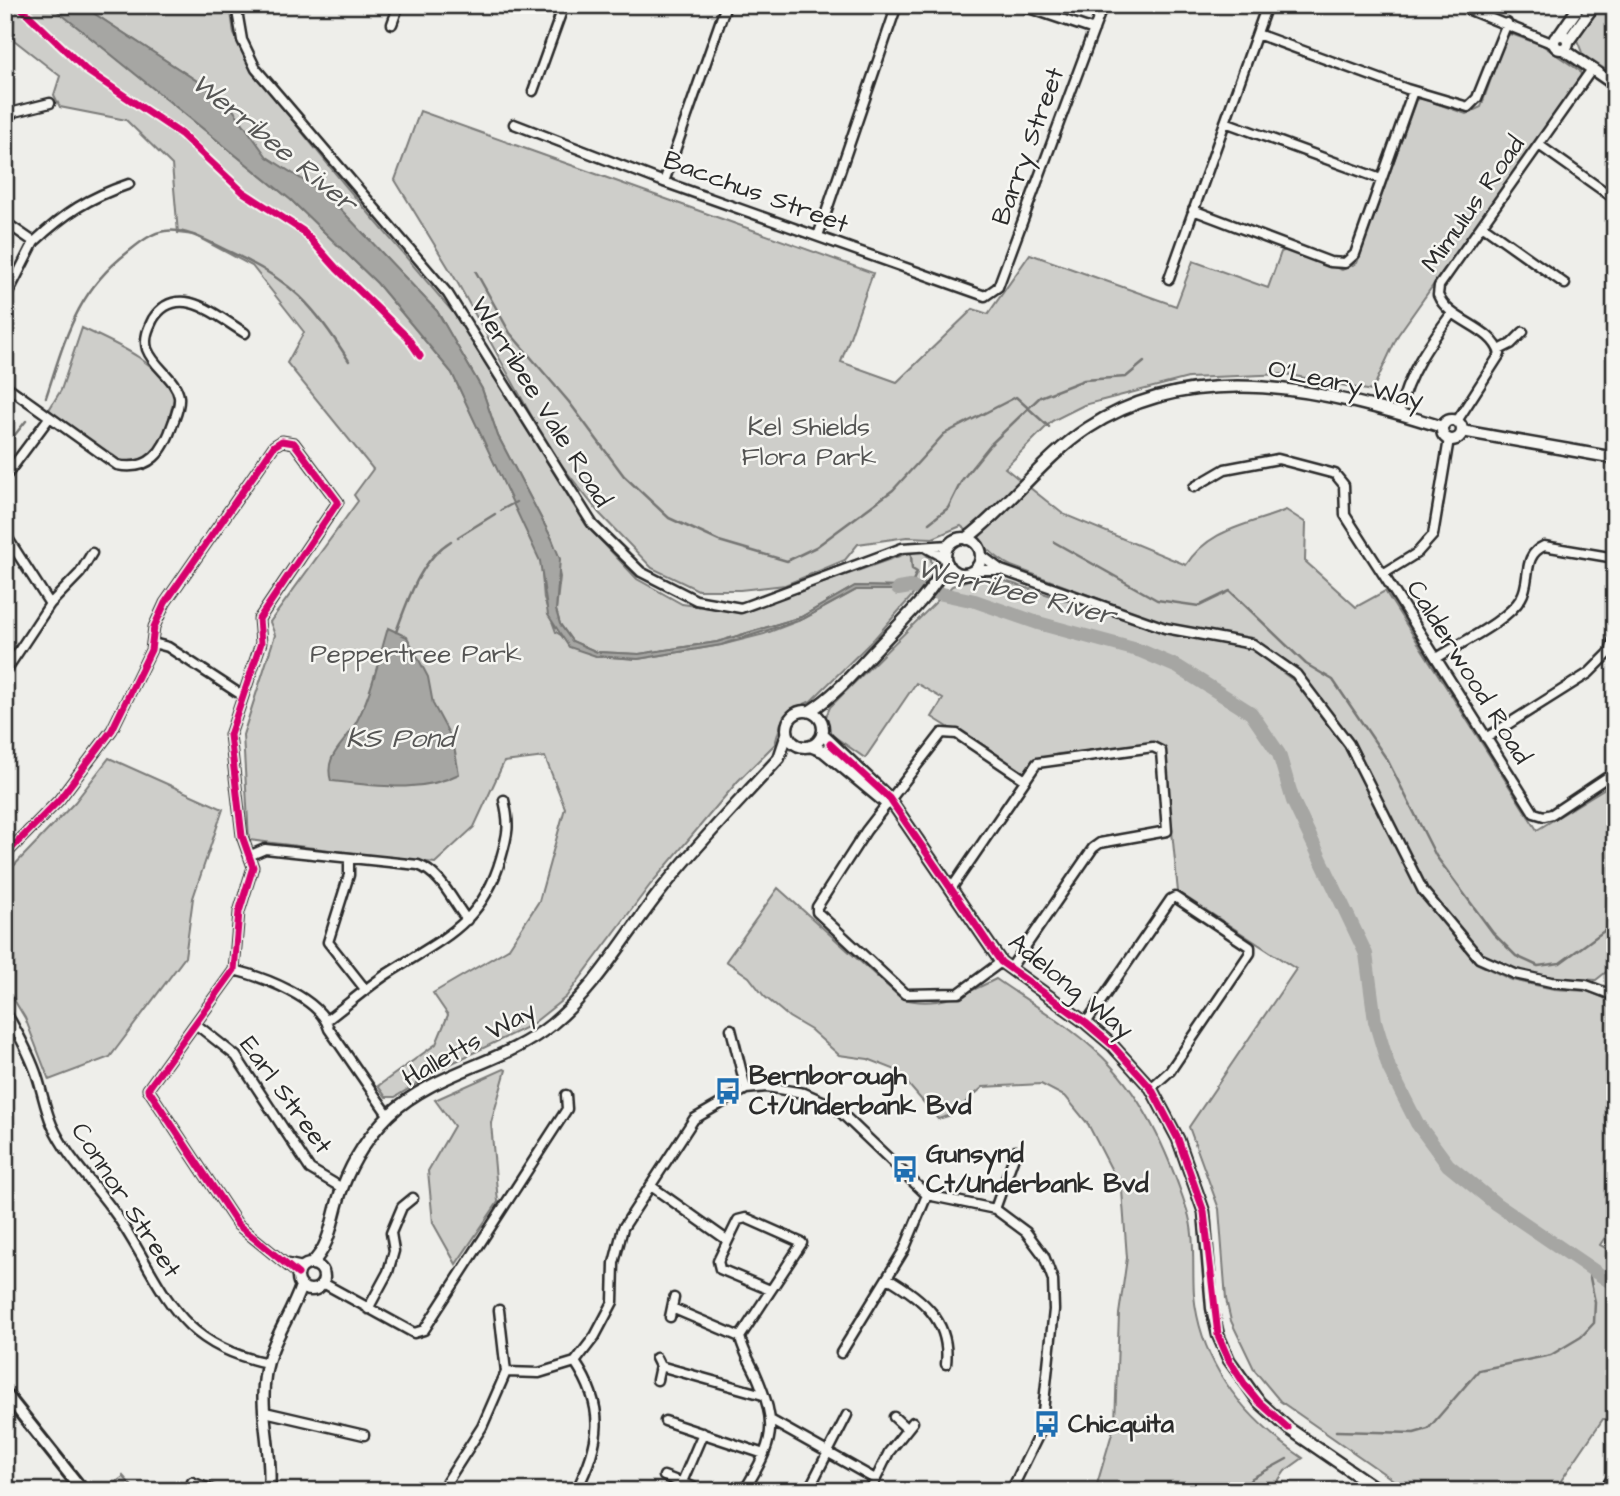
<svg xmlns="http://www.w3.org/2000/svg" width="1620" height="1496" font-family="'Architects Daughter',sans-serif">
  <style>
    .green { fill: #cececa; stroke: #7c7c7a; stroke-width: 2 }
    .water { fill: #a6a6a3; stroke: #757573; stroke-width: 2 }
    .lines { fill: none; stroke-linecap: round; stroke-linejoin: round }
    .stream { stroke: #757573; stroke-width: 2.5 }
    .river { stroke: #a6a6a3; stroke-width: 14 }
    .minor-casing { stroke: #2b2b2b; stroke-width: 13 }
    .tertiary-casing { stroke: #2b2b2b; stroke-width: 15 }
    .secondary-casing { stroke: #2b2b2b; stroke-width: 16 }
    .minor { stroke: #f6f6f2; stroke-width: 8 }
    .tertiary { stroke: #f6f6f2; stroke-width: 10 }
    .secondary { stroke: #f6f6f2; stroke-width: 10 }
    .cycleway-casing { stroke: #f6f6f2; stroke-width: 11 }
    .cycleway { stroke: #d6006c; stroke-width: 7 }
    .labels { text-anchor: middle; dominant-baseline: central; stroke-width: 5; stroke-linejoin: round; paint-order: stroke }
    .street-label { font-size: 26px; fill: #2b2b2b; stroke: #f6f6f2 }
    .park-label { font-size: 26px; fill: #545453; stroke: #f6f6f2 }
    .poi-label { font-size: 26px; font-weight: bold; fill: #2b2b2b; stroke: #f6f6f2; text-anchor: start }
    .water-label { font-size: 28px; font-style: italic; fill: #565655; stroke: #f6f6f2 }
  </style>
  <rect width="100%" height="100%" fill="#eeeeea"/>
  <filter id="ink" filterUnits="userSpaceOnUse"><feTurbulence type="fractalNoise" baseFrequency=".0143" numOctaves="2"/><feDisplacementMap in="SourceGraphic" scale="14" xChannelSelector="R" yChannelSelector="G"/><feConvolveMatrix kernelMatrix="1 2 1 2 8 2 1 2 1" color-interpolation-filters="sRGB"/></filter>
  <g filter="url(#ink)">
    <path class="green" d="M 5,5 L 51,5 L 291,200 L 377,283 L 452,373 L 541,561 L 544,599 L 556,632 L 596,656 L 638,659 L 721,645 L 764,634 L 803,619 L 856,590 L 919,588 L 874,639 L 811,701 L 793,709 L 781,723 L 775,744 L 738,781 L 650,885 L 566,997 L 531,1025 L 448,1065 L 395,1097 L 386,1097 L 378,1086 L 436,1044 L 448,1015 L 433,993 L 508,949 L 539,901 L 565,808 L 545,757 L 504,762 L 474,827 L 435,863 L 249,840 L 243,735 L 275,635 L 270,622 L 358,501 L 354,495 L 373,469 L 287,363 L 304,332 L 252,266 L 194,235 L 178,233 L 172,165 L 126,120 L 60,107 L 54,95 L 60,76 L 5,33 Z
      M 81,5 L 224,5 L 231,12 L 234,34 L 256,75 L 344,184 L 457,317 L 586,525 L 637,579 L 682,604 L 741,612 L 905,554 L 922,551 L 931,559 L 933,572 L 928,583 L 900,587 L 855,586 L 801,617 L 717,642 L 639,654 L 597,652 L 572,641 L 560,624 L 556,610 L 560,577 L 552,539 L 498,436 L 482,389 L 437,311 L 328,196 L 266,157 L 226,100 Z
      M 1602,5 L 1615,5 L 1615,61 L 1608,71 L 1583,55 L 1577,40 Z
      M 1511,34 L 1542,45 L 1580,71 L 1581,76 L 1398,335 L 1372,391 L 1285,374 L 1188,378 L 1084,405 L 1052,421 L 1005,468 L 1063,514 L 1186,565 C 1210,528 1247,526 1286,510 L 1306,523 L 1305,561 L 1356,607 L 1385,591 L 1537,830 L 1615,782 L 1615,965 L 1596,980 L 1557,978 L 1516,970 L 1482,955 L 1425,886 L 1353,740 L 1301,673 L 1256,641 L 1166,624 L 1011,566 C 992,557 978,538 961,526 L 933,538 L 907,537 L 858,544 L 845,560 L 785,585 L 740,590 L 698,590 L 652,568 L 599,513 L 552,453 L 456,280 L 395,180 L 420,111 L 873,273 L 841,362 L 897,382 L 973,309 L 988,314 L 1030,254 L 1176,306 L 1193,261 L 1268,288 L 1281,252 L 1286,250 L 1342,270 L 1357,263 L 1416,100 L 1421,98 L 1466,114 L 1481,107 L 1506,36 Z
      M 82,328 C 118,345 154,359 175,395 L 165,435 L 154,456 L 136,463 L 118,462 L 47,413 L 61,390 Z
      M 983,574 L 1164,632 L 1252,649 L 1294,681 L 1345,748 L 1419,893 L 1476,963 L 1512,980 L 1554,989 L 1587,991 L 1615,1002 L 1615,1223 L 1600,1245 L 1615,1253 L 1615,1419 L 1603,1419 L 1554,1491 L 1409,1491 L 1280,1401 L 1255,1371 L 1231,1321 L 1226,1299 L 1219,1209 L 1189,1127 L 1296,969 L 1178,892 L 1164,750 L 1155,744 L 1058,754 L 1035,760 L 1023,774 L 932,717 L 943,699 L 916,683 L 865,758 L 832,735 L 824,721 L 830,707 L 952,586 Z
      M 109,758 L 223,809 L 193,898 L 185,957 L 110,1057 L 49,1080 L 25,1018 L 5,985 L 5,875 L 75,802 Z
      M 778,888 L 901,998 C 935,1009 966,994 996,979 C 1029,1002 1065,1023 1095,1050 C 1142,1092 1168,1152 1187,1210 C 1196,1236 1192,1268 1194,1295 C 1201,1366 1246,1419 1303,1458 L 1285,1471 L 1271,1491 L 1095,1491 L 1115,1423 L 1119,1314 L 1127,1258 L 1122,1190 L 1088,1124 L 1066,1097 L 1041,1084 L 983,1087 L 951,1115 L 938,1119 L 896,1070 L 868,1059 L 839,1055 L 811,1030 L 789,1017 L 764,996 L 749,977 L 726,961 Z
      M 504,1069 L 506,1070 L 491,1123 L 498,1202 L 456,1264 L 433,1223 L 428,1171 L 454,1126 L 435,1100 Z
      M 123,1476 L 136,1491 L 104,1491 L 123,1477 Z"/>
    <path class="water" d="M 50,5 L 81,5 L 226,100 L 267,157 L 328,196 L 437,311 L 482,389 L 498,436 L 552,539 L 560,559 L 556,610 L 560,624 L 572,641 L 597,652 L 639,654 L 717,642 L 801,617 L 855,586 L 900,587 L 933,582 L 933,586 L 899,590 L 856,590 L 803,619 L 721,645 L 638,659 L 596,656 L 569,647 L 548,615 L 540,561 L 452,373 L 377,283 L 291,200 Z
      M 388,628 L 407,637 L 428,677 L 433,704 L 453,741 L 459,774 C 420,794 374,785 331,781 C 324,757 341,747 353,728 C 371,698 378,661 388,628 Z"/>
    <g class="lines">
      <path class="stream" d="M 476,272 L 510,333 L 569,402 L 624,476 L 669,518 L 719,541 L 787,561 L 816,547 L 893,490 L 944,434 L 1016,397 L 1049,427
        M 46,397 C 66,337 76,292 128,252 C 138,244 152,232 165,231 C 186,228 211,243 230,252 C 291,280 314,305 349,361
        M 5,447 L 26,421
        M 501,510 L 516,502
        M 929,523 L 948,508 L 962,480 L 990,445 L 1040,397 L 1084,380 L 1126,377 L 1144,362
        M 458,537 L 495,514
        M 1054,542 L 1157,600 L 1199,606 L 1230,591 L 1306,664 L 1333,680 L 1388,761 L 1436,856 L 1493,933 L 1516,956 L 1538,966 L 1560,963 L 1615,923
        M 910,587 L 917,572 L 912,569 L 911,555
        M 396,632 C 408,600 420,560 451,541
        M 1336,1431 L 1414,1433 L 1428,1429 L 1479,1370 L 1551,1355 L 1581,1337 L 1594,1323 L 1595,1302 L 1588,1268
        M 1242,1491 L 1252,1478 L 1287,1459"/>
      <path class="river" d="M 898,589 L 910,587 L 975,601 L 1038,623 L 1141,651 L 1178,667 L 1251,713 L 1279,754 L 1293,801 L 1366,954 L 1375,1021 L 1389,1068 L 1417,1123 L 1448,1165 L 1496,1204 L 1615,1285"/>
      <defs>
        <path id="minor" d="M 236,5 L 242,40 L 256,69 L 448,294 L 593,525 L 641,572 L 696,600 L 741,608 L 902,548 L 950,545
          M 1020,5 L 1094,30
          M 1457,5 L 1554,44
          M 392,24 L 399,5
          M 1257,34 L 1407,89 L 1468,107 L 1477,98 L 1507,23
          M 533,91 L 564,5
          M 5,119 L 14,112 L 50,103
          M 1225,122 L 1381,179
          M 514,124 L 664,182 L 985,296 L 998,287 L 1103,5
          M 1539,145 L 1615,199
          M 664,182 L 726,5
          M 1193,210 L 1330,262 L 1345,263 L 1355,254 L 1413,91
          M 5,222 L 34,242 L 5,299
          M 1482,225 L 1565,284
          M 818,236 L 897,5
          M 34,242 C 65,213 88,198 129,184
          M 1169,279 L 1267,5
          M 1499,350 L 1511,344 L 1523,332
          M 5,385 L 117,465 C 150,472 164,451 173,423 C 176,415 180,406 179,397 C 176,378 154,368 147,349 C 144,338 148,329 153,319 C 178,280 218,317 245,333
          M 1399,413 C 1407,375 1429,344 1452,313
          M 1457,421 L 1500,354 C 1492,326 1449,322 1438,295 L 1439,286 L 1592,69
          M 1449,439 L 1433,535 L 1417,553 L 1383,574 L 1534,813 L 1544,816 L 1552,814 L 1615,772
          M 5,477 L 49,418
          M 1194,487 L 1225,469 L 1278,459 L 1335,474 L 1344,485 L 1345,515 L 1383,574
          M 5,534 L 50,604
          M 927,548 L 945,558
          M 981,555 L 1001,570 L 1165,628 L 1253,644 L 1296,674 L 1349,744 L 1423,891 L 1479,958 L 1515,974 L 1551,982 L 1586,985 L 1615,996
          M 974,570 L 1001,570
          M 153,643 L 168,647 L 243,696
          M 1437,658 C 1460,643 1508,621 1521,598 C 1532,580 1521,556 1544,546 L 1615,558
          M 5,672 L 50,604 L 80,573 L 92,553
          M 1486,738 L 1589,673 L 1610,652 L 1615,634
          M 5,855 L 59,800 L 112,730 L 151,650 L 154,627 L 165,603 L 274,446 L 282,441 L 294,443 L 338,502 L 259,619 L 261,643 L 230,735 L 242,836 L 253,867 L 239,912 L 234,970 L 148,1089 L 238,1225 L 298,1274
          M 251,855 L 265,849 L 418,865 C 441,873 453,902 467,920
          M 349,858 L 349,875 L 328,942 L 365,989
          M 951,889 L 1037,763 L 1153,747 L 1161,751 L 1167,831 L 1100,843 L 1093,848 L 1010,969
          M 1001,962 L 959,993 L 905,994 L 817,912 L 817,907 L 866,831 L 942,733 L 957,734 L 1024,779
          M 234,970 C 263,977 321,998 329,1029 L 389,1116
          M 5,1011 C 17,1031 28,1051 36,1073 C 42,1090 45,1109 52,1125 C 68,1160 95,1184 117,1216 C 164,1285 172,1344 268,1363
          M 327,1020 C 347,1005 366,988 387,974 C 441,939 482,925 501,858 C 508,834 510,825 504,800
          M 1086,1023 L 1171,899 L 1175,897 L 1250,947 L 1250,953 L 1170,1071 L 1151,1088
          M 197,1025 L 236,1056 L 310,1169 L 342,1188
          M 731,1029 L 746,1089
          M 651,1186 L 727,1240
          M 995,1209 L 1016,1151
          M 289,1264 L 303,1267
          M 888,1278 C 922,1298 951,1321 946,1364
          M 323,1283 L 414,1333 L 424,1330 L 567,1109 L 566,1095
          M 672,1308 L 740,1337
          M 368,1309 L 388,1272 L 394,1251 L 391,1233 L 402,1207 L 413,1198
          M 499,1310 L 506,1372
          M 670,1317 L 674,1298
          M 841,1353 L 904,1250 L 927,1195
          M 656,1358 L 660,1366 L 657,1380
          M 575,1362 C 606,1408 601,1443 576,1491
          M 660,1366 L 763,1395
          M 265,1412 L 364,1435
          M 894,1417 L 907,1429
          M 665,1421 L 764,1454
          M 772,1421 L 875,1479
          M 664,1476 L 693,1487
          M 192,1482 L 214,1491
          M 682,1482 L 703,1433
          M 441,1491 L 482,1427 L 506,1372 L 539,1373 L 575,1362 L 595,1336 L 613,1302 L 614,1263 L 623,1228 L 694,1119 L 746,1089 L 767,1087 L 804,1093 L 834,1106 L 927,1195 L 995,1209 L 1026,1232 L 1044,1256 L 1053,1280 L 1054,1310 L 1041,1430 L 1011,1491
          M 744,1491 C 774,1441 779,1427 755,1372 C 749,1360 743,1350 740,1337 L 802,1243 L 746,1218 L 738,1220 L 718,1261 L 720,1269 L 770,1290
          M 808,1491 L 847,1415
          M 870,1491 L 889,1452 L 913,1422
          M 1603,1491 L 1615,1474"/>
        <path id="tertiary" d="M 1560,34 L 1580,5
          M1554 42a7 7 0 1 1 14 0a7 7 0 1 1-14 0Z
          M 1569,40 L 1594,5
          M 1563,49 L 1615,85
          M1442 430a10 10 0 1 1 20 0a10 10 0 1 1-20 0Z
          M 1462,431 L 1615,458
          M945 556a18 18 0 1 1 36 0a18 18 0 1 1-36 0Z
          M 966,539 C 1010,506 1041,459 1088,428 C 1196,357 1329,391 1442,427
          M787 729a18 18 0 1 1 36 0a18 18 0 1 1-36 0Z
          M 810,711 C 837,694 855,671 877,648 C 902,621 930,596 947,563
          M 822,734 L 889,798 L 1001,962 L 1086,1023 L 1112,1045 L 1151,1088 L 1178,1139 L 1204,1212 L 1212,1308 L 1218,1335 L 1229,1360 L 1259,1402 L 1288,1428 L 1380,1491
          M 810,746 L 823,751 L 887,804
          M298 1277a13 13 0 1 1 26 0a13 13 0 1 1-26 0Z
          M 311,1264 C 333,1244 332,1212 343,1186 C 353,1160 369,1135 389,1115 C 435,1071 503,1064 551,1025 C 598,987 625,935 662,889 C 698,843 740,801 779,758 L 787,734
          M 269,1491 C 273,1452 259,1414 265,1376 C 269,1344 291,1316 301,1286"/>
        <path id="secondary" d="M 5,1393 L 83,1491"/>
      </defs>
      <use href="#minor" class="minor-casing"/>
      <use href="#tertiary" class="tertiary-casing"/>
      <use href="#secondary" class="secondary-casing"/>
      <use href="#minor" class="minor"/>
      <use href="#tertiary" class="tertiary"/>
      <use href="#secondary" class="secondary"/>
      <defs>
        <path id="cycleway" d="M 18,5 L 86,70 L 181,134 L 243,192 L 303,231 L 337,269 L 407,337 L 420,356
          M 830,744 L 889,798 L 1001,962 L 1086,1023 L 1112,1045 L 1151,1088 L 1178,1139 L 1204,1212 L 1218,1335 L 1229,1360 L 1245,1385 L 1259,1402 L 1288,1428
          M 5,855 L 59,800 L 112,730 L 151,650 L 154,627 L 165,603 L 274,446 L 282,441 L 294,443 L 338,502 L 259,619 L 261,643 L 230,735 L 242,836 L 253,867 L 239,912 L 234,970 L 148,1089 L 238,1225 L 298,1274"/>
      </defs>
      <use href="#cycleway" class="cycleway-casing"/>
      <use href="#cycleway" class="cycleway"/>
    </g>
  </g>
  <defs>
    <symbol id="bus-bare" viewBox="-9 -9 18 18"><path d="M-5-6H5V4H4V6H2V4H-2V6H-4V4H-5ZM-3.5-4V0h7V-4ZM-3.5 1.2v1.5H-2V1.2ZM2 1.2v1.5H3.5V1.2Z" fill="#1f6fb2" stroke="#f6f6f2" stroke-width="2.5" paint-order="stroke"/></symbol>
  </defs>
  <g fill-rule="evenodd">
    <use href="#bus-bare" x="709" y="1072" width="38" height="38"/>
    <use href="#bus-bare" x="886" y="1150" width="38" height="38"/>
    <use href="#bus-bare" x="1028" y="1405" width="38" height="38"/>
  </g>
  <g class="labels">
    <g class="street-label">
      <text transform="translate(1028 146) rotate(-70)">Barry Street</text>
      <text transform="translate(756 192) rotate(20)">Bacchus Street</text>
      <text transform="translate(1473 204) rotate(-55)">Mimulus Road</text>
      <text transform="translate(1346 384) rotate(12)">O'Leary Way</text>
      <text transform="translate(541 402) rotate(58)">Werribee Vale Road</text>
      <text transform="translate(1469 672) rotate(58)">Calderwood Road</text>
      <text transform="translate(1071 986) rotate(39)">Adelong Way</text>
      <text transform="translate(469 1044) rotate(-29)">Halletts Way</text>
      <text transform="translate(286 1095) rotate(54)">Earl Street</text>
      <text transform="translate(126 1200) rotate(57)">Connor Street</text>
    </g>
    <g class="park-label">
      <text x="809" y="427">Kel Shields<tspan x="809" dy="30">Flora Park</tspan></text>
      <text x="416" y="654">Peppertree Park</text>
    </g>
    <g class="poi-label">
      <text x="749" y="1076">Bernborough<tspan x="749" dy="30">Ct/Underbank Bvd</tspan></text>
      <text x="926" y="1154">Gunsynd<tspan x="926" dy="30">Ct/Underbank Bvd</tspan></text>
      <text x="1068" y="1424">Chicquita</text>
    </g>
    <g class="water-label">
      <text transform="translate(274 143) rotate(39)">Werribee River</text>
      <text transform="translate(1016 592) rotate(14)">Werribee River</text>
      <text x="400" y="738">KS Pond</text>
    </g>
  </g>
  <rect width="1620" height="1496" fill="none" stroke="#f6f6f2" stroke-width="28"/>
  <rect x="14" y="14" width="1592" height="1468" fill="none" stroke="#2b2b2b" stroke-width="2.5" filter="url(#ink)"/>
</svg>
